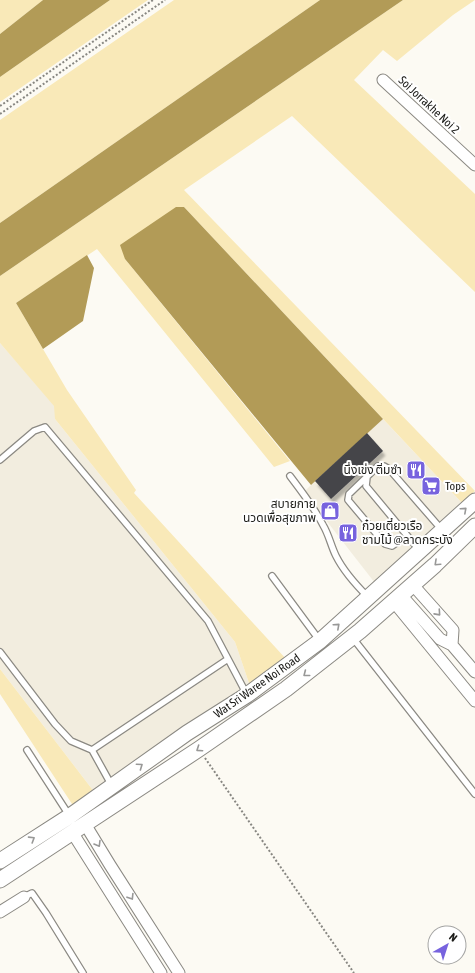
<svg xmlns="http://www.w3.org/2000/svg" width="475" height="973" font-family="'Asap Condensed','Noto Sans Thai',sans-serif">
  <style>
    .built { fill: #f2eddf }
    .green { fill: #f9e9b8 }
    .water { fill: #b29b57 }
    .building { fill: #444449; filter: url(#shadow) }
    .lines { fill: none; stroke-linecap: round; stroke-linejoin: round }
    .lane-casing { stroke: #8b8983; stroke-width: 8 }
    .street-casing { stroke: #8b8983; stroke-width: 13 }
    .secondary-casing { stroke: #8b8983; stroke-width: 17 }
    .path { stroke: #888782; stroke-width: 2; stroke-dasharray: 2 2; stroke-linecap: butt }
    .lane { stroke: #fff; stroke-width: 5.5 }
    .street { stroke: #fff; stroke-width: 11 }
    .secondary { stroke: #fff; stroke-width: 15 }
    .oneway { stroke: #989897 }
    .labels { text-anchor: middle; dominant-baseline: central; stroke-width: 4; stroke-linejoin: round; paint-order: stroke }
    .street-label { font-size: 12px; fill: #1b1b18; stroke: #fff }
    .poi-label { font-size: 12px; fill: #1b1b18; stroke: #fff; text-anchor: end }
  </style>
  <defs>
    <filter id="shadow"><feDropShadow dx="2.5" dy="4.5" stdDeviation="1" flood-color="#0004"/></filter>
  </defs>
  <rect width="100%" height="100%" fill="#fcfaf3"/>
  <path class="built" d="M 0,343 L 55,406 L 55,419 L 235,642 L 250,686 L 95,793 L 0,669 Z
    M 383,419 L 462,503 L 375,583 L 304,492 L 315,481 Z"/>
  <path class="green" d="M 0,0 L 43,0 L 0,34 Z
    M 110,0 L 148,0 L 0,102 L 0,77 Z
    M 174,0 L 320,0 L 0,223 L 0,120 Z
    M 403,0 L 475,0 L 453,15 L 397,61 L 383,50 L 354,80 L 475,194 L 475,292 L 292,116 L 184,190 L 475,491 L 462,503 L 184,207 L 125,259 L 290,461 L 274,467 L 97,249 L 16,303 L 67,390 L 136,490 L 134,493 L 287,660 L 250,686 L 235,642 L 55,419 L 54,406 L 0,343 L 0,276 Z
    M 0,669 L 95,793 L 74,807 L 0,694 Z"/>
  <path class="water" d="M 43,0 L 110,0 L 0,77 L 0,34 Z
    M 320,0 L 403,0 L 0,276 L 0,223 Z
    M 176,207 L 184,207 L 383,419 L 311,485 L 125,259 L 120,245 Z
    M 87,255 L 94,268 L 83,321 L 43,349 L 16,303 Z"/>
  <path class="building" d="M 367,433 L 383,451 L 331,499 L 315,481 Z"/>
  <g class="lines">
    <defs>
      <path id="lane" d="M 0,460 L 34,431 L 45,427 L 208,621 L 246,693
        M 290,476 C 302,492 314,507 323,525 C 329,535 331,546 336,556 C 344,572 356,585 368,597
        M 367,477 L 366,486 L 420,551
        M 412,542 L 402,539 L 392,546 L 385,544 L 348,500 L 349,494 L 378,466 L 384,466 L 389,469 L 442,530
        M 272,576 L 320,641
        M 352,637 L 475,794
        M 0,652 L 55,724 L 71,741 L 92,750 L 112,786
        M 27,750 L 69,815
        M 92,750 L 228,659
        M 24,897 L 32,893 L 46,913 L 83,973"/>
      <path id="street" d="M 383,80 L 475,165
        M 412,584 L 453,630 L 452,645
        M 401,595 L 440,639 L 452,645 L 475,672
        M 393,601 L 475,701
        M 85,824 L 110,865 L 179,973
        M 72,832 L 161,973
        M 0,912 L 24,897"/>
      <path id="secondary" d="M 0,861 L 70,816 L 187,733 L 247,695 L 320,641 L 475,501
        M 0,880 L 199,749 L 286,689 L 360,631 L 435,565 L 475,526"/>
    </defs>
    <use href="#lane" class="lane-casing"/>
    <use href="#street" class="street-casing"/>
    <use href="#secondary" class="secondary-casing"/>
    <path class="path" d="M 0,106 L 153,0
      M 0,114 L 165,0
      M 205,758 L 354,973"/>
    <use href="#lane" class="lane"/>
    <use href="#street" class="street"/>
    <use href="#secondary" class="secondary"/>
  </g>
  <defs><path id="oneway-chevron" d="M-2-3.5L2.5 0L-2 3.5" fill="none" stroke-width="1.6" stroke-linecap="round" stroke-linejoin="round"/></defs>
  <g class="oneway">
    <use href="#oneway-chevron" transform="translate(464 510) rotate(-42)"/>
    <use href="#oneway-chevron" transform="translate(437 563) rotate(137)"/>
    <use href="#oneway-chevron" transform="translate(438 613) rotate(48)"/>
    <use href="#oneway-chevron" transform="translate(337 626) rotate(-42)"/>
    <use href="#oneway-chevron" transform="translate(306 674) rotate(142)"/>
    <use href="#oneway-chevron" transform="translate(199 749) rotate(146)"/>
    <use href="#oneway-chevron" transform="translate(140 766) rotate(-35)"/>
    <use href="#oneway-chevron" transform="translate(32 839) rotate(-32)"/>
    <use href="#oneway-chevron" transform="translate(98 844) rotate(59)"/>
    <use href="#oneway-chevron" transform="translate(131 897) rotate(58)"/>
  </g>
  <defs>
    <symbol id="restaurant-square" viewBox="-11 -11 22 22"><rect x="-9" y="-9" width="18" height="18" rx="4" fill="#7763de" stroke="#fff"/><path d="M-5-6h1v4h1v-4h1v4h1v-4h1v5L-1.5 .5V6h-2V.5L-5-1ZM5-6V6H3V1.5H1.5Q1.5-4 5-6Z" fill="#fff"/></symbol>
    <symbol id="supermarket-square" viewBox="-11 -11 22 22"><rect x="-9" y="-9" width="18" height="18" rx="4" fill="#7763de" stroke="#fff"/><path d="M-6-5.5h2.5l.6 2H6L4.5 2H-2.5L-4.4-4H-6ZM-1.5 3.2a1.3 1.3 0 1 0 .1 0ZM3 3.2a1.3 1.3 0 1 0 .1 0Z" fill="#fff"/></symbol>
    <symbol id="shop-square" viewBox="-11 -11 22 22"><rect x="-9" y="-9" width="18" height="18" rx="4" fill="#7763de" stroke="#fff"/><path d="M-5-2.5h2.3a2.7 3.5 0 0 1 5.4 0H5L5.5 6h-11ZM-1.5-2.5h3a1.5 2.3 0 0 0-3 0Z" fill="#fff"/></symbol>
  </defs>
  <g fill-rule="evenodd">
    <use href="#restaurant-square" x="405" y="459" width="22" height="22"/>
    <use href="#supermarket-square" x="420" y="475" width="22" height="22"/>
    <use href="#shop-square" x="319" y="500" width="22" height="22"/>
    <use href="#restaurant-square" x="337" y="522" width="22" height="22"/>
  </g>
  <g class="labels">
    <g class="street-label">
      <text transform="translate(429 105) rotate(43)">Soi Jorrakhe Noi 2</text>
      <text transform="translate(257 686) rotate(-35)">Wat Sri Waree Noi Road</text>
    </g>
    <g class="poi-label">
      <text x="402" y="470">นึ่งเข่ง ติ่มซำ</text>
      <text x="445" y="486" text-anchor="start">Tops</text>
      <text x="316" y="504">สบายกาย<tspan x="316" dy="14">นวดเพื่อสุขภาพ</tspan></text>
      <text x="362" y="526" text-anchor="start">ก๋วยเตี๋ยวเรือ<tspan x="362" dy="14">ชามไม้ @ลาดกระบัง</tspan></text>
    </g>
  </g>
  <g transform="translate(447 945) rotate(39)"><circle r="19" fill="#ffffff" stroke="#a4a4a3"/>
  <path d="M0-3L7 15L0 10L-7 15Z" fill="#7763de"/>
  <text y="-6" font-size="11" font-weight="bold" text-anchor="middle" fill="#1b1b18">N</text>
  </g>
</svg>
